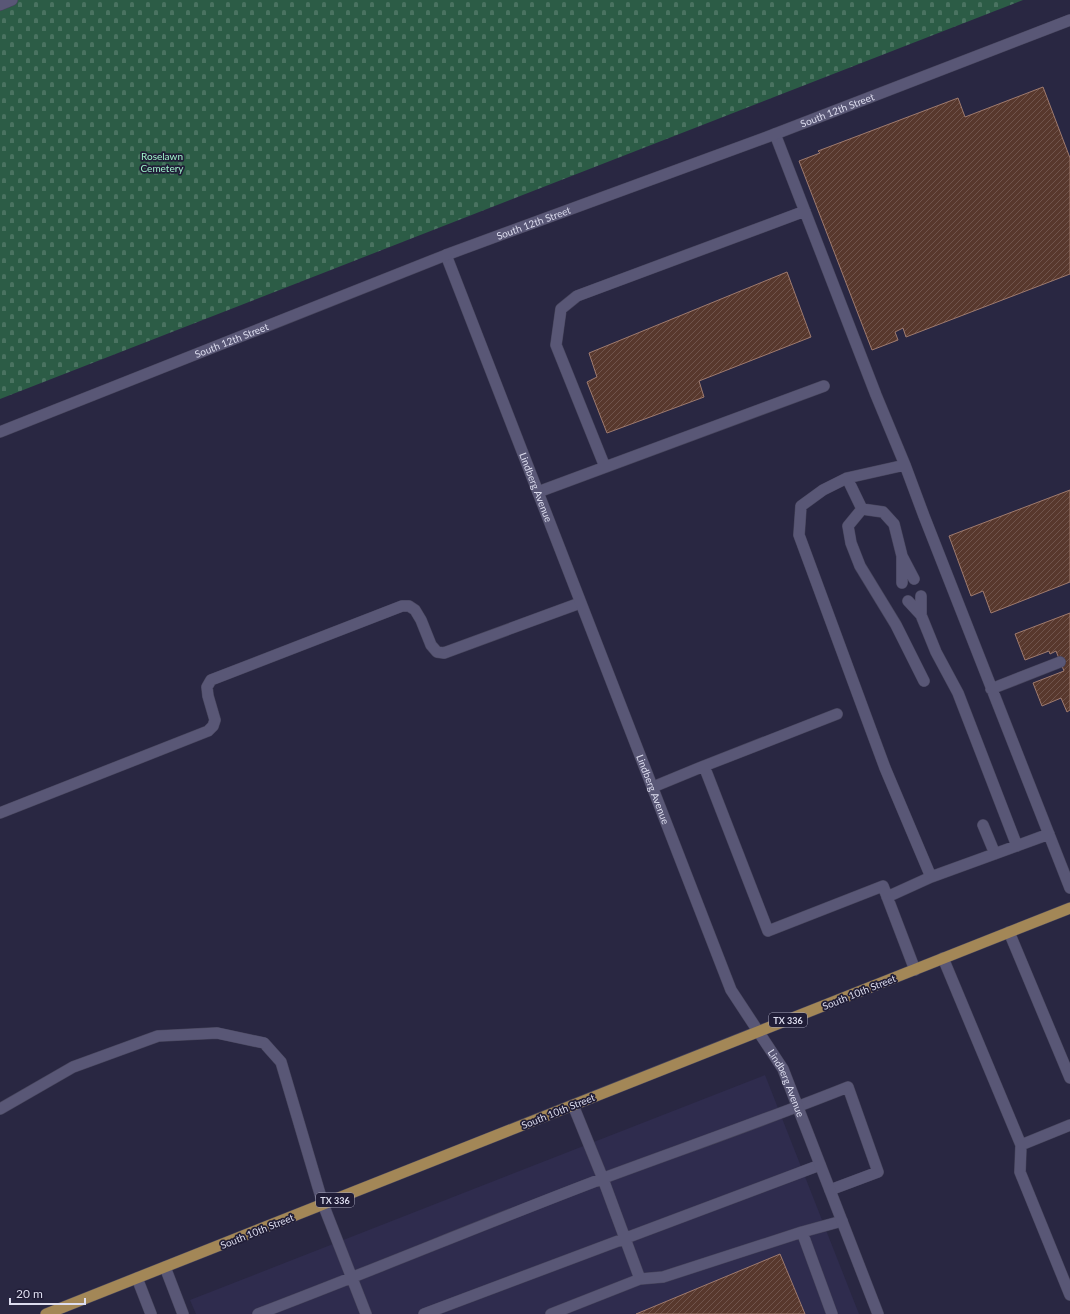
<svg xmlns="http://www.w3.org/2000/svg" width="1070" height="1314" font-family="Lato,sans-serif">
  <style>
    .built { fill: #2f2c4e }
    .cemetery { fill: url(#cemetery-stones) }
    .building { fill: url(#building-hatch); stroke: #9f7b6f }
    .lines { fill: none; stroke-linecap: round; stroke-linejoin: round }
    .service-casing { stroke: #47455c; stroke-width: 12 }
    .minor-casing { stroke: #47455c; stroke-width: 12 }
    .tertiary-casing { stroke: #47455c; stroke-width: 12 }
    .primary-casing { stroke: #47455c; stroke-width: 12 }
    .service { stroke: #595776; stroke-width: 11 }
    .minor { stroke: #595776; stroke-width: 11 }
    .tertiary { stroke: #595776; stroke-width: 11 }
    .primary { stroke: #a38757; stroke-width: 11 }
    .labels { text-anchor: middle; dominant-baseline: central; stroke-width: 3.5; stroke-linejoin: round; paint-order: stroke }
    .shield { fill: #201d37; stroke: #a4a3b8; stroke-width: 1 }
    .shield-label { font-size: 9px; font-weight: bold; fill: #ddddef }
    .street-label { font-size: 10px; fill: #ddddef; stroke: #201d37 }
    .park-label { font-size: 10px; fill: #a0f3cb; stroke: #201d37 }
  </style>
  <defs>
    <pattern id="cemetery-stones" width="16" height="16" patternUnits="userSpaceOnUse"><rect width="16" height="16" fill="#2c5c46"/><path d="M2 7V4a2 2 0 0 1 4 0v3zM10 15v-3a2 2 0 0 1 4 0v3z" fill="#4a7361"/></pattern>
    <pattern id="building-hatch" width="6" height="6" patternUnits="userSpaceOnUse"><rect width="6" height="6" fill="#58382d"/><path d="M-1 1l2-2M0 6l6-6M5 7l2-2" fill="none" stroke="#70544c"/></pattern>
  </defs>
  <rect width="100%" height="100%" fill="#292742"/>
  <path class="built" d="M 765,1075 L 859,1314 L 196,1314 L 190,1300 Z"/>
  <path class="cemetery" d="M 0,0 L 1023,0 L 0,399 Z"/>
  <path class="building" d="M 1043,87 L 1070,158 L 1070,274 L 906,337 L 903,328 L 895,332 L 898,340 L 872,350 L 799,161 L 820,153 L 818,151 L 958,98 L 965,117 Z
    M 787,272 L 811,337 L 699,381 L 704,397 L 607,433 L 587,382 L 597,377 L 589,353 Z
    M 1070,490 L 1070,582 L 991,613 L 983,591 L 971,596 L 949,536 Z
    M 1070,613 L 1070,710 L 1067,712 L 1061,698 L 1042,706 L 1033,683 L 1064,671 L 1056,651 L 1050,654 L 1049,651 L 1025,660 L 1015,634 Z
    M 780,1254 L 805,1314 L 636,1314 Z"/>
  <g class="lines">
    <defs>
      <path id="service" d="M 0,5 L 12,0
        M 775,134 L 876,395 L 905,465 L 924,516 L 1070,888
        M 905,465 L 847,478 L 823,490 L 801,506 L 799,535 L 885,768 L 931,877 L 1049,834
        M 605,467 L 556,345 L 561,309 L 577,296 L 805,211
        M 847,478 L 862,509
        M 538,492 L 824,386
        M 862,509 L 848,526 L 851,543 L 860,566 L 896,625 L 924,681
        M 862,509 L 883,512 L 894,524 L 902,556 L 914,579
        M 902,557 L 902,583
        M 921,596 L 921,615 L 936,652 L 958,693 L 1017,846
        M 908,601 L 921,615
        M 991,689 L 1060,662
        M 837,714 L 704,766 L 768,931 L 883,886 L 915,970
        M 653,787 L 704,766
        M 0,813 L 208,731 L 213,726 L 215,720 L 208,696 L 207,687 L 211,680 L 402,606 L 409,606 L 415,610 L 421,620 L 431,645 L 437,652 L 444,653 L 580,603
        M 983,825 L 995,854
        M 887,897 L 931,877
        M 1009,932 L 1070,1078
        M 943,958 L 1021,1145 L 1070,1125
        M 573,1105 L 603,1179 L 640,1279
        M 0,1109 L 73,1067 L 158,1036 L 217,1033 L 264,1043 L 281,1062 L 323,1204 L 366,1314
        M 1021,1145 L 1020,1172 L 1070,1295
        M 802,1232 L 832,1314
        M 165,1267 L 183,1314
        M 137,1278 L 151,1314
        M 258,1314 C 374,1270 488,1222 604,1178 C 685,1148 768,1119 848,1087 L 878,1172 L 830,1190
        M 424,1314 L 820,1165
        M 551,1314 L 640,1279 L 663,1277 L 802,1232 L 842,1221"/>
      <g id="minor">
        <path id="s1" d="M 446,255 L 731,990 L 783,1069 L 878,1314"/>
      </g>
      <g id="tertiary">
        <path id="s2" d="M 0,432 L 446,255 L 775,134 L 1070,20"/>
      </g>
      <path id="primary" d="M 46,1314 L 1070,908"/>
    </defs>
    <use href="#service" class="service-casing"/>
    <use href="#minor" class="minor-casing"/>
    <use href="#tertiary" class="tertiary-casing"/>
    <use href="#primary" class="primary-casing"/>
    <use href="#service" class="service"/>
    <use href="#minor" class="minor"/>
    <use href="#tertiary" class="tertiary"/>
    <use href="#primary" class="primary"/>
  </g>
  <g class="labels">
    <g class="shield">
      <rect x="769" y="1013" width="38" height="14" rx="3"/>
      <rect x="316" y="1193" width="38" height="14" rx="3"/>
    </g>
    <g class="shield-label">
      <text x="788" y="1020">TX 336</text>
      <text x="335" y="1200">TX 336</text>
    </g>
    <g class="street-label">
      <text stroke="none"><textPath href="#s2" startOffset="897">South 12th Street</textPath></text>
      <text stroke="none"><textPath href="#s2" startOffset="573">South 12th Street</textPath></text>
      <text stroke="none"><textPath href="#s2" startOffset="249">South 12th Street</textPath></text>
      <text stroke="none"><textPath href="#s1" startOffset="249">Lindberg Avenue</textPath></text>
      <text stroke="none"><textPath href="#s1" startOffset="573">Lindberg Avenue</textPath></text>
      <text transform="translate(859 992) rotate(-22)">South 10th Street</text>
      <text stroke="none"><textPath href="#s1" startOffset="897">Lindberg Avenue</textPath></text>
      <text transform="translate(558 1111) rotate(-22)">South 10th Street</text>
      <text transform="translate(257 1231) rotate(-22)">South 10th Street</text>
    </g>
    <g class="park-label">
      <text x="162" y="156">Roselawn<tspan x="162" dy="12">Cemetery</tspan></text>
    </g>
  </g>
  <path d="M10 1298v6h75v-6" fill="none" stroke="#ddddef" stroke-width="2"/>
  <text x="16" y="1298" font-size="12" fill="#ddddef" stroke="#201d37" stroke-width="3" paint-order="stroke">20 m</text>
</svg>
